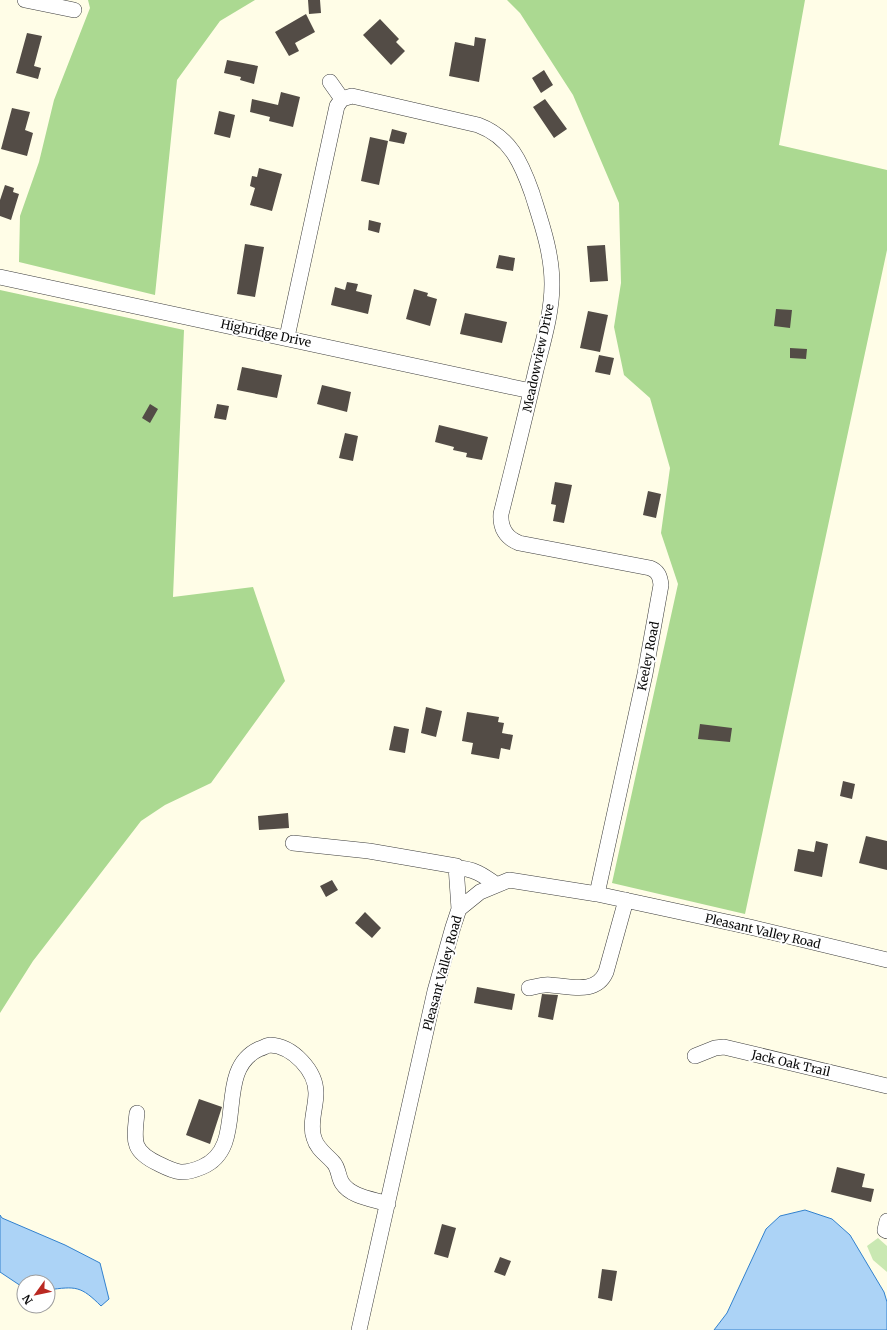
<svg xmlns="http://www.w3.org/2000/svg" width="887" height="1330" font-family="Merriweather,serif">
  <style>
    .green { fill: #c9e8b2 }
    .forest { fill: #abd991 }
    .water { fill: #acd3f6; stroke: #3281ce }
    .building { fill: #534c46 }
    .lines { fill: none; stroke-linecap: round; stroke-linejoin: round }
    .minor-casing { stroke: #3d3d3d; stroke-width: 16 }
    .minor { stroke: #fff; stroke-width: 15 }
    .labels { text-anchor: middle; dominant-baseline: central; stroke-width: 4; stroke-linejoin: round; paint-order: stroke }
    .street-label { font-size: 12px; fill: #0a0a0a; stroke: #fff }
  </style>
  <rect width="100%" height="100%" fill="#fffde7"/>
  <path class="green" d="M 878,1238 L 887,1246 L 887,1272 L 873,1260 L 867,1246 Z"/>
  <path class="forest" d="M 88,0 L 255,0 L 220,21 L 177,80 L 155,295 L 19,262 L 20,216 L 39,162 L 54,100 L 90,8 Z
    M 507,0 L 805,0 L 779,145 L 887,170 L 887,250 L 745,914 L 612,883 L 678,584 L 661,533 L 670,468 L 650,398 L 624,375 L 614,327 L 621,283 L 619,203 L 573,95 L 520,13 Z
    M 0,290 L 184,330 L 173,597 L 253,587 L 285,681 L 211,783 L 165,805 L 141,821 L 33,961 L 0,1013 Z"/>
  <path class="water" d="M 805,1210 L 832,1219 L 850,1235 L 884,1292 L 887,1302 L 887,1330 L 714,1330 L 727,1313 L 766,1229 L 780,1216 Z
    M 0,1215 L 2,1218 L 65,1245 L 100,1263 L 109,1299 L 101,1306 C 81,1286 76,1286 48,1290 L 48,1282 L 24,1282 L 24,1288 L 0,1272 Z"/>
  <path class="building" d="M 308,0 L 320,0 L 321,13 L 309,14 Z
    M 306,14 L 315,32 L 295,43 L 299,51 L 289,56 L 275,32 Z
    M 380,19 L 399,39 L 396,42 L 405,51 L 391,65 L 363,35 Z
    M 27,33 L 42,36 L 34,66 L 41,68 L 38,79 L 16,73 Z
    M 475,37 L 486,39 L 479,82 L 449,76 L 455,42 L 474,46 Z
    M 227,60 L 258,66 L 254,84 L 240,80 L 241,77 L 224,73 Z
    M 544,70 L 553,85 L 541,93 L 532,78 Z
    M 281,92 L 300,97 L 293,127 L 269,121 L 270,117 L 250,112 L 252,99 L 278,105 Z
    M 545,99 L 567,129 L 554,138 L 533,107 Z
    M 12,108 L 30,112 L 25,130 L 33,133 L 27,156 L 1,149 Z
    M 219,111 L 235,115 L 230,138 L 214,134 Z
    M 392,129 L 407,133 L 404,144 L 389,141 Z
    M 370,137 L 388,141 L 379,185 L 361,181 Z
    M 259,168 L 282,174 L 272,211 L 250,205 L 255,188 L 250,186 L 252,176 L 257,177 Z
    M 5,185 L 14,188 L 13,192 L 19,194 L 11,220 L 0,216 L 0,200 Z
    M 369,220 L 381,223 L 379,233 L 368,230 Z
    M 245,244 L 264,247 L 255,297 L 237,294 Z
    M 605,245 L 608,281 L 590,282 L 587,246 Z
    M 499,255 L 515,258 L 513,271 L 496,268 Z
    M 347,282 L 358,284 L 356,291 L 372,295 L 368,314 L 331,305 L 335,287 L 345,290 Z
    M 414,289 L 428,293 L 427,296 L 437,299 L 430,326 L 406,319 Z
    M 776,309 L 792,310 L 790,328 L 774,326 Z
    M 588,311 L 608,315 L 600,352 L 580,348 Z
    M 465,313 L 507,322 L 502,343 L 460,334 Z
    M 790,348 L 807,349 L 806,359 L 790,358 Z
    M 599,355 L 614,358 L 610,375 L 595,372 Z
    M 242,367 L 282,375 L 277,398 L 237,390 Z
    M 322,385 L 351,392 L 347,412 L 317,404 Z
    M 150,404 L 158,409 L 150,423 L 142,418 Z
    M 217,404 L 229,406 L 226,420 L 214,418 Z
    M 439,425 L 488,437 L 482,460 L 466,457 L 467,453 L 453,450 L 454,447 L 435,442 Z
    M 345,433 L 358,436 L 353,461 L 339,458 Z
    M 555,482 L 572,485 L 564,523 L 553,521 L 556,505 L 551,504 Z
    M 648,491 L 661,494 L 656,518 L 643,515 Z
    M 426,707 L 442,711 L 436,737 L 421,733 Z
    M 467,712 L 499,717 L 498,722 L 504,723 L 502,733 L 513,735 L 510,750 L 501,748 L 499,759 L 471,754 L 473,743 L 462,741 Z
    M 700,724 L 732,728 L 730,742 L 698,739 Z
    M 394,726 L 409,729 L 405,753 L 389,750 Z
    M 843,781 L 855,784 L 852,799 L 840,796 Z
    M 288,813 L 289,828 L 259,830 L 258,816 Z
    M 866,836 L 887,841 L 887,870 L 859,863 Z
    M 816,841 L 828,844 L 822,877 L 794,871 L 798,849 L 814,852 Z
    M 332,880 L 338,890 L 326,897 L 320,886 Z
    M 365,912 L 381,928 L 372,938 L 355,923 Z
    M 477,987 L 515,994 L 512,1010 L 474,1003 Z
    M 542,994 L 558,995 L 553,1020 L 538,1017 Z
    M 199,1099 L 222,1107 L 210,1144 L 186,1135 Z
    M 837,1167 L 865,1174 L 862,1187 L 874,1189 L 871,1202 L 831,1192 Z
    M 442,1224 L 456,1228 L 448,1258 L 434,1254 Z
    M 500,1257 L 511,1261 L 505,1276 L 494,1272 Z
    M 602,1269 L 617,1271 L 612,1301 L 598,1298 Z"/>
  <g class="lines">
    <defs>
      <path id="minor" d="M 25,0 L 74,10
        M 330,82 L 342,99
        M 0,277 L 531,391
        M 287,337 L 337,106 L 342,99 L 352,96 L 478,125 C 510,137 521,162 532,193 C 541,222 552,252 552,284 C 552,313 543,342 536,370 C 525,418 513,466 501,514 C 500,528 506,538 519,543 L 650,568 C 658,571 660,576 661,585 L 645,674 L 597,894
        M 293,843 L 369,851 L 456,866 L 459,909
        M 456,868 C 473,868 483,875 497,885
        M 529,988 C 536,987 543,984 550,985 C 570,986 596,995 606,972 L 626,900
        M 695,1056 L 715,1048 L 724,1047 L 887,1086
        M 137,1113 C 134,1141 131,1151 159,1164 C 177,1173 183,1175 202,1167 C 250,1147 212,1071 259,1049 C 263,1048 267,1045 270,1045 C 293,1046 316,1071 316,1093 C 316,1108 309,1124 314,1138 C 317,1149 326,1154 333,1162 C 339,1168 338,1177 342,1183 C 351,1197 373,1199 388,1204
        M 887,1221 L 885,1230 L 887,1231
        M 359,1330 L 435,991 L 453,927 L 459,909 L 480,892 L 509,880 L 597,894 L 750,927 L 887,960"/>
    </defs>
    <use href="#minor" class="minor-casing"/>
    <use href="#minor" class="minor"/>
  </g>
  <g class="labels">
    <g class="street-label">
      <text transform="translate(266 333) rotate(12)">Highridge Drive</text>
      <text transform="translate(538 358) rotate(-78)">Meadowview Drive</text>
      <text transform="translate(648 656) rotate(-79)">Keeley Road</text>
      <text transform="translate(763 931) rotate(13)">Pleasant Valley Road</text>
      <text transform="translate(442 973) rotate(-75)">Pleasant Valley Road</text>
      <text transform="translate(791 1063) rotate(13)">Jack Oak Trail</text>
    </g>
  </g>
  <g transform="translate(36 1294) rotate(237)"><circle r="19" fill="#ffffff" stroke="#9d9d9d"/>
  <path d="M0-3L7 15L0 10L-7 15Z" fill="#ba2922"/>
  <text y="-6" font-size="11" font-weight="bold" text-anchor="middle" fill="#0a0a0a">N</text>
  </g>
</svg>
